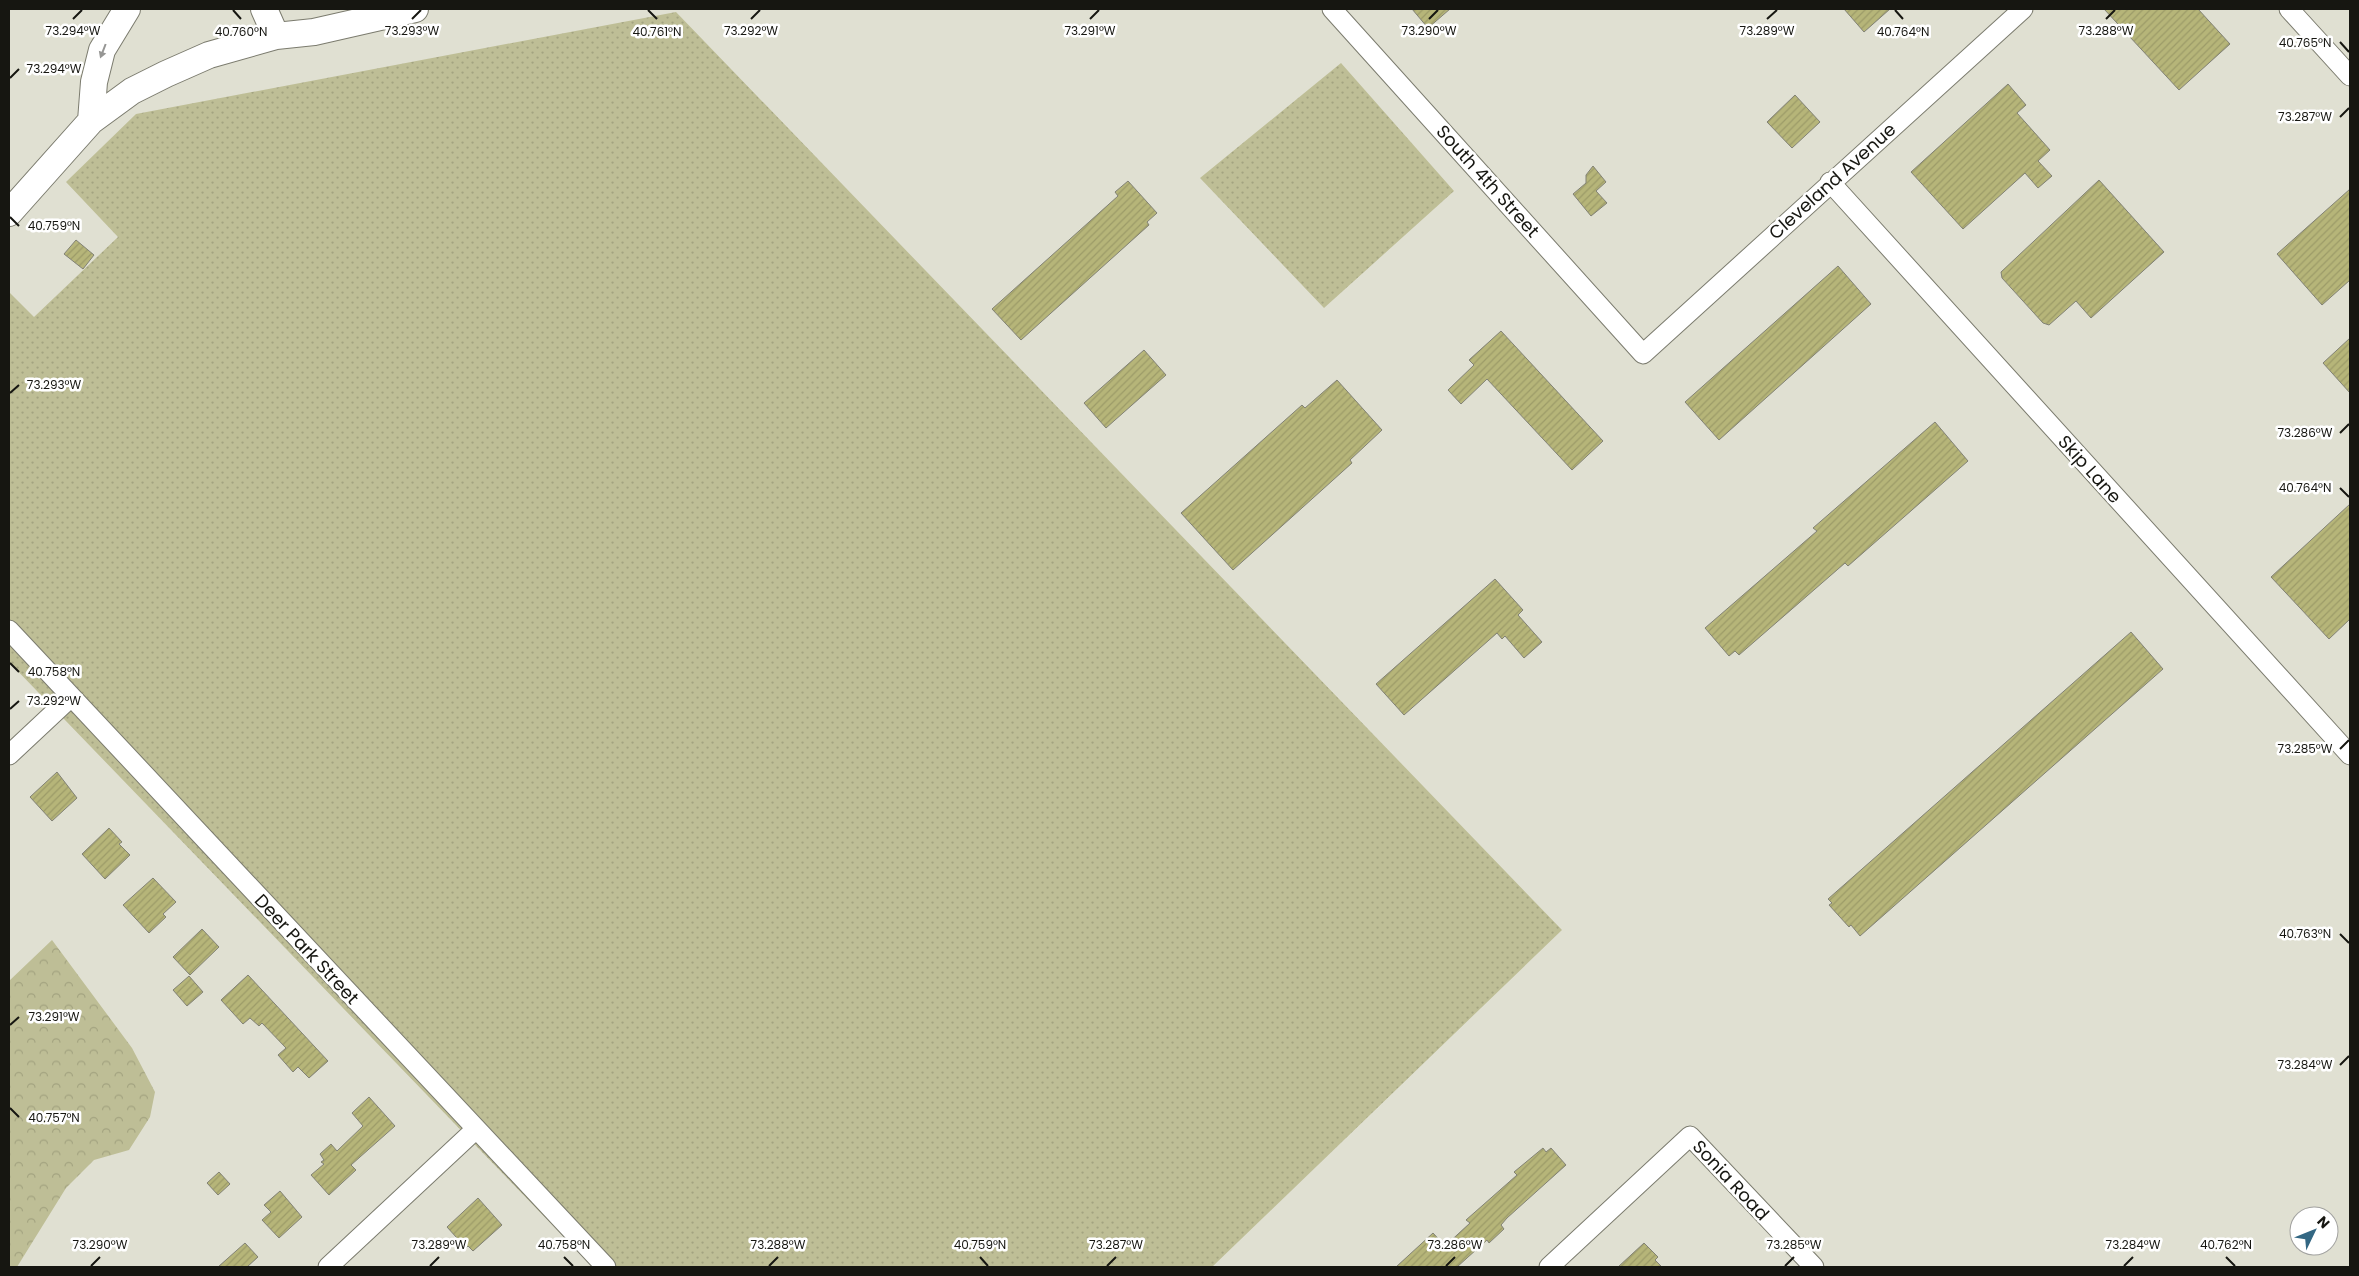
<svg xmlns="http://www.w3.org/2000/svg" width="2359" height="1276" font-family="Poppins,sans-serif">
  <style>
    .grass { fill: url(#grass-dots) }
    .forest { fill: url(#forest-crowns) }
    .building { fill: url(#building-hatch); stroke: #828275 }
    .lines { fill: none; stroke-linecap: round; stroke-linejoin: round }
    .street-casing { stroke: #7b7b6e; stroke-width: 21 }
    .secondary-casing { stroke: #7b7b6e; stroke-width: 28 }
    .street { stroke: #fff; stroke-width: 19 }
    .secondary { stroke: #fff; stroke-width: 26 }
    .oneway { fill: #969694 }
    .ticks { fill: none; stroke: #161611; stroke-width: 2 }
    .labels { text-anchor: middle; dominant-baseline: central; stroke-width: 5; stroke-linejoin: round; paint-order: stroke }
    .street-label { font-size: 18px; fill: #161611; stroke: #fff }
    .ticks-label { font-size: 12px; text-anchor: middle; fill: #161611; stroke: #fff; stroke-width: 5; stroke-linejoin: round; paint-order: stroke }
  </style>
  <defs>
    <pattern id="grass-dots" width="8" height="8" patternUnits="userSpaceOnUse" patternTransform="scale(1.25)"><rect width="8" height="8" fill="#bebe96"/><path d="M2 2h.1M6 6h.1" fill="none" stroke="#a3a380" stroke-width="1.8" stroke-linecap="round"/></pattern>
    <pattern id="forest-crowns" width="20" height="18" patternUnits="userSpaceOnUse" patternTransform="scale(1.25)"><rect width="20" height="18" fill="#bebe96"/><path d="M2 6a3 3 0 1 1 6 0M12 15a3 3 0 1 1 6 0" fill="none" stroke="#a3a380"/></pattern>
    <pattern id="building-hatch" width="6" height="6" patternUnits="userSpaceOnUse" patternTransform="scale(1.25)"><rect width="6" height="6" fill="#b6b579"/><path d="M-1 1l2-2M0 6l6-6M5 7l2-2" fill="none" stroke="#9c9b68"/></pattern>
  </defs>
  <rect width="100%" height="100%" fill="#e0e0d2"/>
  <path class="grass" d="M 676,12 L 1562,930 L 1212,1267 L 593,1267 L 9,662 L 9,292 L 34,317 L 118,237 L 66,182 L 136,114 Z
    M 1341,63 L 1454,191 L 1324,308 L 1200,178 Z"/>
  <path class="forest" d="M 52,940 L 132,1048 L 155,1092 L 150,1117 L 129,1150 L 94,1160 L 66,1188 L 17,1267 L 9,1267 L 9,981 Z"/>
  <path class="building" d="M 1412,9 L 1450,9 L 1428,28 Z
    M 1844,9 L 1890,9 L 1864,32 Z
    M 2104,9 L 2198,9 L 2230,44 L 2179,90 Z
    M 2008,84 L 2026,105 L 2017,113 L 2050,150 L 2038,161 L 2052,176 L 2038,188 L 2025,173 L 1963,229 L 1911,172 Z
    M 1795,95 L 1820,122 L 1792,148 L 1767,122 Z
    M 1593,166 L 1606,182 L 1596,191 L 1607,203 L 1591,216 L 1573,194 L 1586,183 L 1586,175 Z
    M 2099,180 L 2164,252 L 2091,318 L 2076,301 L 2049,325 L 2043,323 L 2002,278 L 2001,272 Z
    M 1128,181 L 1157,213 L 1147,222 L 1149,225 L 1021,340 L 992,309 L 1118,196 L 1115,192 Z
    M 2350,189 L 2350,280 L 2322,305 L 2277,254 Z
    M 76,240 L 94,255 L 83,269 L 64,254 Z
    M 1838,266 L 1871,304 L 1719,440 L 1685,402 Z
    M 1501,331 L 1603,441 L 1572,470 L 1487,379 L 1461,404 L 1448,390 L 1474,365 L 1469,360 Z
    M 2350,338 L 2350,393 L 2323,363 Z
    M 1144,350 L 1166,375 L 1106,428 L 1084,403 Z
    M 1337,380 L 1382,430 L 1350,460 L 1352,463 L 1233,570 L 1181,513 L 1302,405 L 1305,408 Z
    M 1935,422 L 1968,461 L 1848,566 L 1845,563 L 1739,655 L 1735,651 L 1729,656 L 1705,628 L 1817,531 L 1813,528 Z
    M 2350,504 L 2350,619 L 2329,639 L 2271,577 Z
    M 1495,579 L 1523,610 L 1518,615 L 1542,642 L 1524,658 L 1505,636 L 1502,639 L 1497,633 L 1404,715 L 1376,684 Z
    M 2131,632 L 2163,669 L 1860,936 L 1851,925 L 1849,927 L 1829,905 L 1832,903 L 1828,899 Z
    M 57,772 L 77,798 L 52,821 L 30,797 Z
    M 109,828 L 122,842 L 119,844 L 130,855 L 105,879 L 82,854 Z
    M 153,878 L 176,902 L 163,914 L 166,917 L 149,933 L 123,905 Z
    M 202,929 L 219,947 L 190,975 L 173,957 Z
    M 248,975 L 328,1061 L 309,1078 L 298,1067 L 293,1072 L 278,1055 L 286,1048 L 262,1023 L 259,1026 L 250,1018 L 243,1024 L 221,1000 Z
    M 189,976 L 203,992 L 187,1006 L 173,990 Z
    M 369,1097 L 395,1126 L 351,1165 L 356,1170 L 329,1195 L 311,1175 L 324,1164 L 321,1162 L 324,1160 L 320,1154 L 331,1144 L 337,1151 L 363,1126 L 352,1113 Z
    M 1543,1148 L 1546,1152 L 1551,1148 L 1566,1165 L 1507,1218 L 1501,1225 L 1504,1229 L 1489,1243 L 1487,1240 L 1457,1267 L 1396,1267 L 1433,1233 L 1445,1246 L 1470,1223 L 1466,1220 L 1517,1175 L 1514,1172 Z
    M 219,1172 L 230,1184 L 218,1195 L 207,1183 Z
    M 280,1191 L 302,1217 L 279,1238 L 262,1220 L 271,1212 L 264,1205 Z
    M 478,1198 L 502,1225 L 473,1251 L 468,1246 L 466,1248 L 447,1227 Z
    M 245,1243 L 258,1257 L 247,1267 L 218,1267 Z
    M 1644,1243 L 1658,1257 L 1655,1260 L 1662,1267 L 1618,1267 Z"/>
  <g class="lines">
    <defs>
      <path id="street" d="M 1332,9 L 1643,354 L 2023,9
        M 2289,9 L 2350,76
        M 1830,182 L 2350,755
        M 9,630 L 606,1267
        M 9,755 L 71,697
        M 328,1267 L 476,1129
        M 1549,1267 L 1690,1136 L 1814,1267"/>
      <path id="secondary" d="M 264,9 L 276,36
        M 91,121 L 94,82 L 102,50 L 127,9
        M 9,213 L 91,121 L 132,91 L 166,74 L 209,55 L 276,36 L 314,32 L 415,9"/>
    </defs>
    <use href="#street" class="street-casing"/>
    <use href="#secondary" class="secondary-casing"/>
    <use href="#street" class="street"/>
    <use href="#secondary" class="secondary"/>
  </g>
  <defs><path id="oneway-solid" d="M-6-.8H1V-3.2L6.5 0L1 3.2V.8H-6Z" transform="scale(1.25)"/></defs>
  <use class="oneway" href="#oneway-solid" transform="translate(103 51) rotate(111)"/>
  <path class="ticks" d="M 233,10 L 241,19M 648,10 L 657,19M 1895,10 L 1903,19M 73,19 L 82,10M 412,19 L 421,10M 751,19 L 760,10M 1090,19 L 1099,10M 1429,19 L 1438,10M 1767,19 L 1777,10M 2106,19 L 2115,10M 2340,42 L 2349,52M 10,78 L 19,69M 2340,117 L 2349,108M 10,217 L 19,226M 10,393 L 19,385M 2340,433 L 2349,424M 2340,488 L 2349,497M 10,663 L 19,672M 10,709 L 19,701M 2340,749 L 2349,740M 2340,934 L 2349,943M 10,1025 L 19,1017M 2340,1065 L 2349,1056M 10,1108 L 19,1117M 564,1257 L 573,1266M 980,1257 L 988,1266M 2226,1257 L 2235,1266M 91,1266 L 100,1257M 430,1266 L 439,1257M 769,1266 L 778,1257M 1107,1266 L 1116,1257M 1446,1266 L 1455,1257M 1785,1266 L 1794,1257M 2124,1266 L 2133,1257"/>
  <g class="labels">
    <g class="street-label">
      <text transform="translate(1488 181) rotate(48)">South 4th Street</text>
      <text transform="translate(1832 181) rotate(-42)">Cleveland Avenue</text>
      <text transform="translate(2090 469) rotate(48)">Skip Lane</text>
      <text transform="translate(307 949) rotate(47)">Deer Park Street</text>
      <text transform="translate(1731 1180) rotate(47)">Sonia Road</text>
    </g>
  </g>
  <g class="ticks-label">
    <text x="1429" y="35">73.290°W</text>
    <text x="1767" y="35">73.289°W</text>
    <text x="2106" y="35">73.288°W</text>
    <text x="73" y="35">73.294°W</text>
    <text x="412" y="35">73.293°W</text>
    <text x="751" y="35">73.292°W</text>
    <text x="1090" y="35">73.291°W</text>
    <text x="241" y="36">40.760°N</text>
    <text x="657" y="36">40.761°N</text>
    <text x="1903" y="36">40.764°N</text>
    <text x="2305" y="47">40.765°N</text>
    <text x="54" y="73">73.294°W</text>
    <text x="2305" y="121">73.287°W</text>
    <text x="54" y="230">40.759°N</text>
    <text x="54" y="389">73.293°W</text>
    <text x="2305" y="437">73.286°W</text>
    <text x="2305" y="492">40.764°N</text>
    <text x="54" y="676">40.758°N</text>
    <text x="54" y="705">73.292°W</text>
    <text x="2305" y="753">73.285°W</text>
    <text x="2305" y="938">40.763°N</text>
    <text x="54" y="1021">73.291°W</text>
    <text x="2305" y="1069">73.284°W</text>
    <text x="54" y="1122">40.757°N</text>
    <text x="564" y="1249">40.758°N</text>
    <text x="980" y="1249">40.759°N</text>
    <text x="2226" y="1249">40.762°N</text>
    <text x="100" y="1249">73.290°W</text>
    <text x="439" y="1249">73.289°W</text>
    <text x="778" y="1249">73.288°W</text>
    <text x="1116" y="1249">73.287°W</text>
    <text x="1455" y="1249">73.286°W</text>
    <text x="1794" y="1249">73.285°W</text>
    <text x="2133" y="1249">73.284°W</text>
  </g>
  <rect width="2359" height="1276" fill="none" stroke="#161611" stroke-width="20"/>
  <g transform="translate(2314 1231) rotate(47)"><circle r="24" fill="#ffffff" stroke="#a2a2a0"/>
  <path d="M0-4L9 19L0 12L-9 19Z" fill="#336783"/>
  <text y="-8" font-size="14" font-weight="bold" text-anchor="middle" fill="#161611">N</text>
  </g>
</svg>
